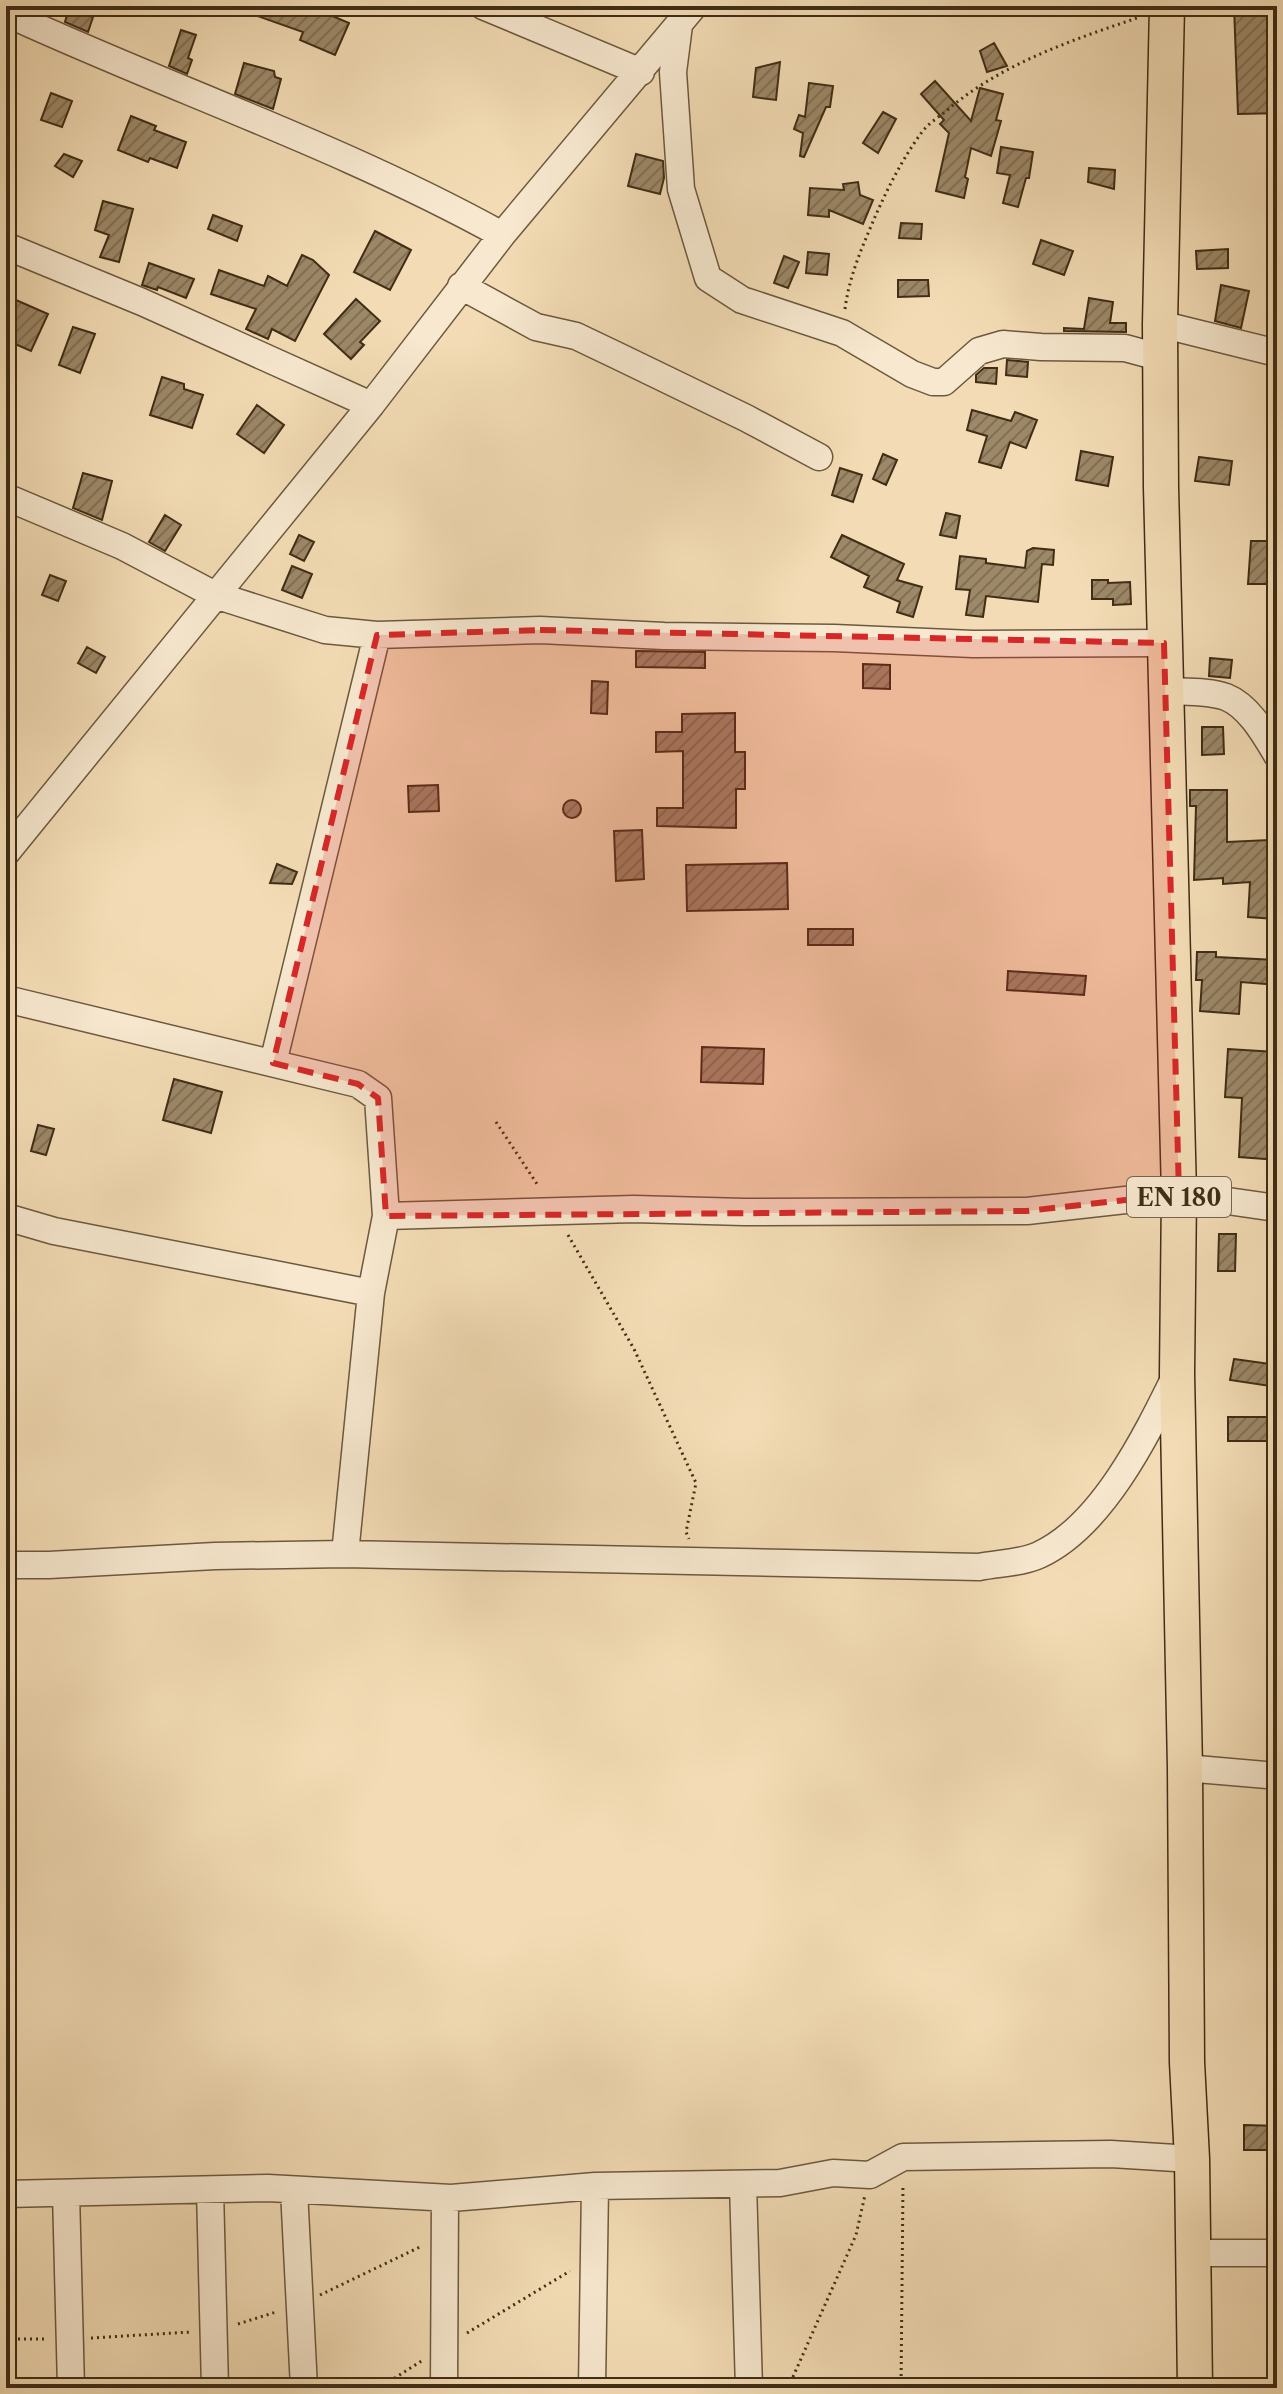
<svg xmlns="http://www.w3.org/2000/svg" width="1283" height="2394" font-family="'Libre Caslon Text',serif">
  <style>
    .building { fill: url(#building-hatch); stroke: #3f2d15; stroke-width: 2 }
    .lines { fill: none; stroke-linecap: round; stroke-linejoin: round }
    .minor-casing { stroke: #6c593d; stroke-width: 29 }
    .major-casing { stroke: #3f2d15; stroke-width: 37 }
    .path { stroke: #3f2d15; stroke-width: 3; stroke-dasharray: 2 4; stroke-linecap: butt }
    .minor { stroke: #f7e8cf; stroke-width: 26 }
    .major { stroke: #f3dcb5; stroke-width: 34 }
    .marked { fill: #d62828; fill-opacity: 0.2; stroke: #d62828; stroke-width: 6; stroke-dasharray: 16 10; stroke-linejoin: round }
    .labels { text-anchor: middle; dominant-baseline: central; stroke-width: 6; stroke-linejoin: round; paint-order: stroke }
    .shield { fill: #f7e8cf; stroke: #76654d; stroke-width: 2 }
    .shield-label { font-size: 24px; font-weight: bold; fill: #3f2d15 }
  </style>
  <defs>
    <pattern id="building-hatch" width="6" height="6" patternUnits="userSpaceOnUse" patternTransform="scale(2)"><rect width="6" height="6" fill="#9d8868"/><path d="M-1 1l2-2M0 6l6-6M5 7l2-2" fill="none" stroke="#817054"/></pattern>
  </defs>
  <rect width="100%" height="100%" fill="#f3dcb5"/>
  <filter id="stains"><feTurbulence type="fractalNoise" baseFrequency=".0025" numOctaves="4"/><feColorMatrix values="0 0 0 0 .2 0 0 0 0 .09 0 0 0 0 .02 0 0 0 .5 -.17"/></filter>
  <radialGradient id="worn" r=".72"><stop offset=".6" stop-color="#630" stop-opacity="0"/><stop offset="1" stop-color="#630" stop-opacity=".3"/></radialGradient>
  <path class="building" d="M 236,6 L 309,6 L 349,23 L 335,55 L 300,40 L 303,32 L 235,8 Z
    M 1234,6 L 1277,6 L 1277,113 L 1238,114 Z
    M 69,8 L 93,17 L 88,32 L 65,22 Z
    M 181,30 L 196,35 L 188,58 L 192,60 L 187,74 L 169,66 Z
    M 994,43 L 1007,66 L 987,72 L 980,51 Z
    M 780,62 L 776,100 L 753,97 L 756,68 Z
    M 244,63 L 274,71 L 275,77 L 281,79 L 273,109 L 235,94 Z
    M 935,81 L 971,121 L 980,88 L 1003,94 L 996,120 L 1001,121 L 991,156 L 971,148 L 965,177 L 968,179 L 964,198 L 936,191 L 949,133 L 940,124 L 944,120 L 921,94 Z
    M 809,83 L 833,86 L 830,107 L 826,107 L 804,157 L 800,156 L 803,133 L 794,129 L 799,115 L 805,117 Z
    M 51,93 L 72,101 L 62,127 L 41,120 Z
    M 883,112 L 896,119 L 878,153 L 863,143 Z
    M 131,116 L 156,126 L 154,130 L 186,142 L 177,168 L 150,158 L 148,162 L 118,150 Z
    M 1001,147 L 1033,152 L 1029,178 L 1026,178 L 1018,207 L 1003,203 L 1010,175 L 997,173 Z
    M 64,154 L 82,161 L 73,177 L 55,166 Z
    M 636,154 L 663,161 L 664,178 L 660,194 L 628,186 Z
    M 1089,168 L 1115,170 L 1114,189 L 1088,182 Z
    M 858,182 L 860,195 L 873,200 L 863,224 L 829,210 L 829,217 L 808,215 L 810,188 L 844,190 L 843,184 Z
    M 103,201 L 133,209 L 119,262 L 100,257 L 109,235 L 95,230 Z
    M 213,215 L 242,226 L 237,241 L 208,229 Z
    M 901,223 L 922,224 L 921,239 L 899,238 Z
    M 375,231 L 411,250 L 390,290 L 354,272 Z
    M 1041,240 L 1073,251 L 1064,275 L 1033,264 Z
    M 1228,249 L 1228,268 L 1197,269 L 1196,251 Z
    M 808,252 L 829,254 L 827,275 L 806,273 Z
    M 302,255 L 313,260 L 329,275 L 295,341 L 272,329 L 268,339 L 246,329 L 256,309 L 211,294 L 219,270 L 264,286 L 268,276 L 287,286 Z
    M 784,256 L 799,262 L 788,288 L 774,283 Z
    M 149,263 L 194,279 L 186,298 L 158,287 L 157,290 L 142,285 Z
    M 898,280 L 928,280 L 929,296 L 898,297 Z
    M 1221,285 L 1249,291 L 1241,328 L 1215,321 Z
    M 1089,298 L 1113,302 L 1110,323 L 1126,323 L 1126,332 L 1064,331 L 1064,328 L 1084,329 Z
    M 356,299 L 380,321 L 360,342 L 364,345 L 351,359 L 324,334 Z
    M 16,300 L 48,314 L 31,351 L 6,340 L 6,322 Z
    M 73,327 L 95,334 L 80,373 L 59,365 Z
    M 1007,360 L 1028,362 L 1027,377 L 1006,375 Z
    M 984,368 L 997,368 L 996,384 L 976,382 L 976,375 Z
    M 162,377 L 184,384 L 184,389 L 203,395 L 192,428 L 150,415 Z
    M 257,405 L 284,425 L 264,453 L 237,434 Z
    M 972,410 L 1011,421 L 1015,412 L 1037,420 L 1026,448 L 1010,442 L 1001,468 L 979,462 L 987,436 L 967,430 Z
    M 1081,451 L 1113,457 L 1108,486 L 1076,480 Z
    M 883,454 L 897,460 L 886,485 L 873,479 Z
    M 1199,457 L 1232,461 L 1229,485 L 1195,481 Z
    M 840,468 L 862,475 L 853,502 L 832,495 Z
    M 83,473 L 112,481 L 102,520 L 73,508 Z
    M 946,513 L 960,516 L 956,538 L 940,535 Z
    M 165,515 L 181,525 L 165,551 L 149,542 Z
    M 299,535 L 314,542 L 304,561 L 290,554 Z
    M 842,535 L 904,564 L 897,580 L 922,587 L 913,617 L 897,612 L 900,602 L 864,587 L 869,576 L 831,557 Z
    M 1251,541 L 1277,541 L 1277,584 L 1248,584 Z
    M 1033,548 L 1054,550 L 1053,565 L 1042,564 L 1038,602 L 986,596 L 983,617 L 966,615 L 970,590 L 956,589 L 960,556 L 986,559 L 986,563 L 1025,568 L 1027,551 Z
    M 292,566 L 312,574 L 302,598 L 282,590 Z
    M 50,575 L 66,581 L 58,601 L 42,595 Z
    M 1092,580 L 1108,580 L 1108,583 L 1130,582 L 1131,604 L 1113,605 L 1113,599 L 1092,599 Z
    M 87,647 L 105,657 L 96,673 L 78,663 Z
    M 636,651 L 705,652 L 705,668 L 636,667 Z
    M 1210,658 L 1232,660 L 1230,678 L 1209,676 Z
    M 863,664 L 890,665 L 890,689 L 863,688 Z
    M 592,681 L 608,682 L 607,714 L 591,713 Z
    M 735,713 L 735,752 L 745,752 L 745,789 L 736,789 L 736,828 L 657,826 L 657,808 L 683,808 L 683,751 L 656,752 L 656,732 L 682,732 L 682,714 Z
    M 1202,727 L 1223,727 L 1224,754 L 1202,755 Z
    M 438,785 L 439,811 L 409,812 L 408,786 Z
    M 1190,790 L 1227,790 L 1227,842 L 1269,840 L 1270,857 L 1276,857 L 1277,919 L 1248,917 L 1250,882 L 1223,884 L 1223,878 L 1194,880 L 1196,806 L 1190,806 Z
    M563 809a9 9 0 1 1 18 0a9 9 0 1 1-18 0Z
    M 642,830 L 644,879 L 616,881 L 614,831 Z
    M 787,863 L 788,909 L 687,911 L 686,865 Z
    M 277,864 L 297,872 L 292,884 L 270,883 Z
    M 808,929 L 853,929 L 853,945 L 808,945 Z
    M 1197,952 L 1216,952 L 1216,957 L 1277,960 L 1277,985 L 1241,982 L 1239,1014 L 1200,1011 L 1202,980 L 1196,980 Z
    M 1008,971 L 1086,976 L 1084,995 L 1007,990 Z
    M 702,1047 L 764,1049 L 763,1084 L 701,1082 Z
    M 1228,1049 L 1275,1052 L 1270,1119 L 1277,1119 L 1277,1160 L 1239,1157 L 1242,1098 L 1225,1097 Z
    M 174,1079 L 222,1092 L 211,1133 L 163,1120 Z
    M 38,1125 L 54,1129 L 46,1155 L 31,1151 Z
    M 1219,1234 L 1236,1234 L 1235,1271 L 1218,1271 Z
    M 1234,1359 L 1277,1365 L 1277,1387 L 1230,1380 Z
    M 1228,1417 L 1277,1417 L 1277,1441 L 1228,1441 Z
    M 1244,2125 L 1277,2126 L 1277,2150 L 1244,2150 Z"/>
  <g class="lines">
    <defs>
      <path id="minor" d="M 483,6 L 641,72
        M 6,13 C 171,89 343,147 502,235
        M 679,25 L 673,72 L 681,189 L 708,278 L 742,300 L 842,333 L 912,374 L 933,382 L 944,382 L 979,351 L 1003,344 L 1041,347 L 1125,348 L 1162,358
        M 6,246 L 142,302 L 371,405
        M 461,286 L 536,327 L 576,336 L 620,357 L 746,418 L 819,457
        M 1160,324 L 1277,353
        M 6,497 L 122,546 L 215,595 L 325,630 L 377,635 L 540,630 L 664,636 L 834,638 L 973,644 L 1164,643
        M 1168,691 C 1186,692 1210,691 1226,697 C 1249,706 1265,735 1277,755
        M 6,853 L 371,405 L 502,235 L 694,6
        M 6,999 L 358,1084 L 378,1098 L 386,1216 L 371,1293 L 345,1554
        M 273,1063 L 377,635
        M 386,1216 L 634,1209 L 744,1212 L 1027,1211 L 1179,1194 L 1277,1208
        M 6,1217 L 54,1231 L 371,1293
        M 6,1565 L 49,1565 L 215,1556 L 345,1554 L 979,1567 C 998,1563 1022,1563 1039,1555 C 1102,1526 1146,1436 1175,1377
        M 1185,1768 L 1277,1776
        M 743,2184 L 749,2388
        M 210,2190 L 215,2388
        M 294,2190 L 304,2388
        M 66,2193 L 71,2388
        M 6,2194 L 268,2188 L 451,2198 L 595,2186 L 780,2183 L 833,2173 L 870,2175 L 903,2157 L 1111,2154 L 1192,2159
        M 1192,2253 L 1277,2253
        M 444,2388 L 445,2198
        M 592,2388 L 595,2186"/>
      <path id="major" d="M 1167,6 L 1160,324 L 1161,487 L 1179,1194 L 1177,1374 L 1185,1768 L 1187,2062 L 1192,2159 L 1195,2388"/>
    </defs>
    <use href="#minor" class="minor-casing"/>
    <use href="#major" class="major-casing"/>
    <path class="path" d="M 845,309 C 849,277 862,247 875,217 C 888,187 903,158 922,132 C 928,124 937,118 945,112 C 1000,64 1072,40 1140,17
      M 496,1122 L 539,1187
      M 568,1235 L 634,1349 L 696,1483 L 686,1532 L 689,1539
      M 320,2295 L 422,2246
      M 238,2324 L 276,2312
      M 467,2333 L 570,2271
      M 91,2338 L 191,2332
      M 6,2339 L 47,2339
      M 379,2388 L 423,2360
      M 788,2388 L 856,2235 L 865,2195
      M 901,2388 L 903,2184"/>
    <use href="#minor" class="minor"/>
    <use href="#major" class="major"/>
  </g>
  <path class="marked" d="M 540,630 L 1164,643 L 1179,1194 L 1027,1211 L 386,1216 L 378,1098 L 358,1084 L 273,1063 L 377,635 Z"/>
  <g class="labels">
    <rect class="shield" x="1127" y="1177" width="104" height="40" rx="6"/>
    <g class="shield-label">
      <text x="1179" y="1197">EN 180</text>
    </g>
  </g>
  <rect width="1283" height="2394" fill="none" stroke="#f3dcb5" stroke-width="32"/>
  <rect x="8" y="8" width="1267" height="2378" fill="none" stroke="#3f2d15" stroke-width="4"/>
  <rect x="16" y="16" width="1251" height="2362" fill="none" stroke="#3f2d15" stroke-width="2"/>
  <rect width="100%" height="100%" filter="url(#stains)"/>
  <rect width="100%" height="100%" fill="url(#worn)"/>
</svg>
